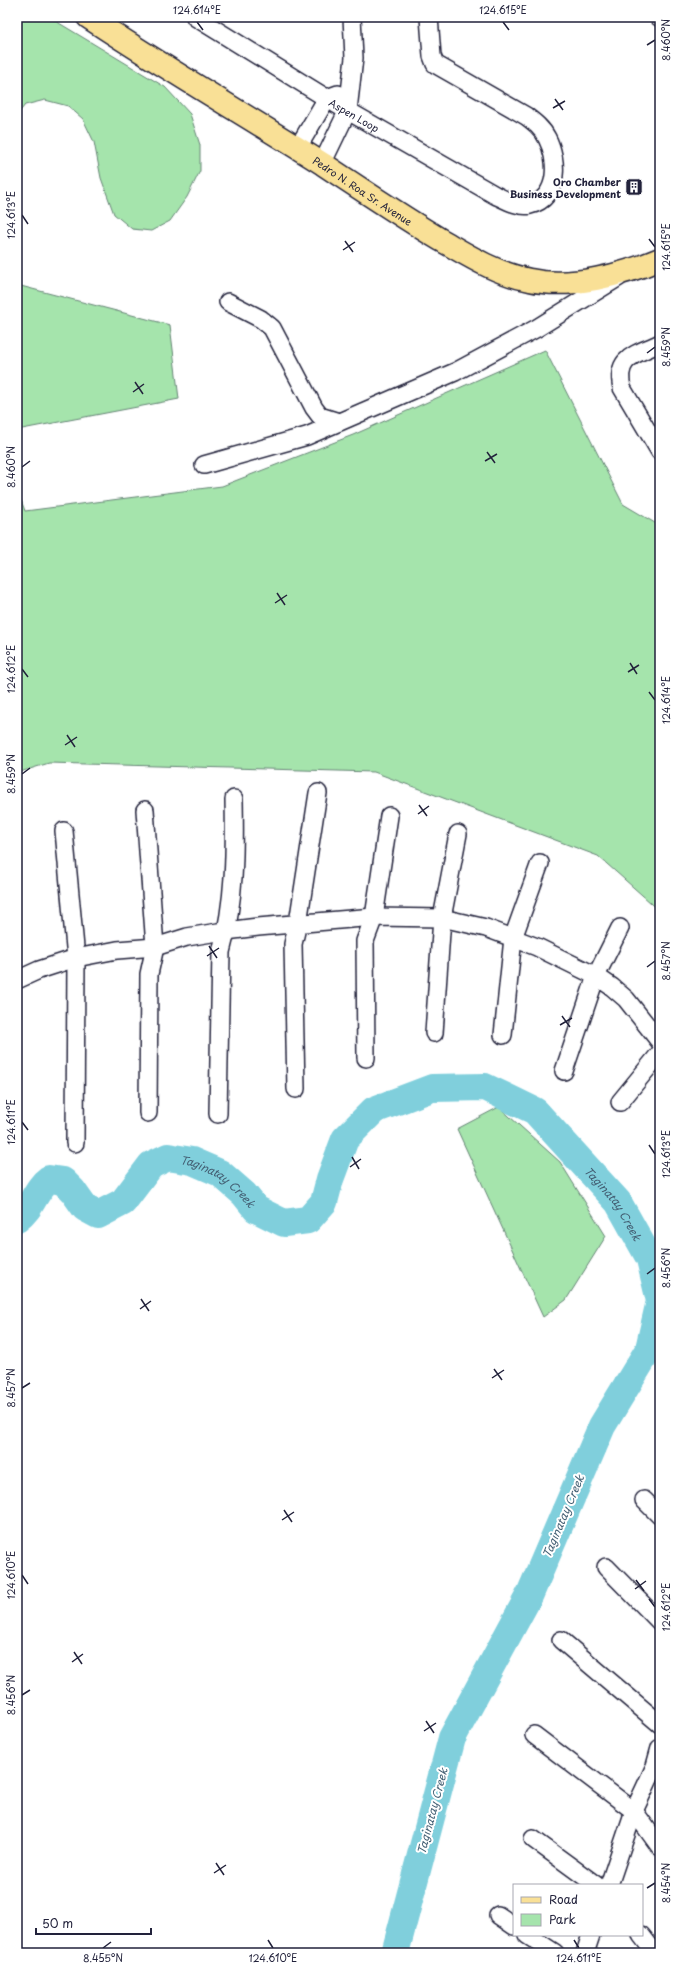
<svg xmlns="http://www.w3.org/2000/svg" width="677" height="1970" font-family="'Playpen Sans',sans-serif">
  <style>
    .green { fill: #a5e4ac; stroke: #648374 }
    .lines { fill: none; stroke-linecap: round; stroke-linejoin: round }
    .river { stroke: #80cfdc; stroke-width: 28 }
    .minor-casing { stroke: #22223b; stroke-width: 20 }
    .primary-casing { stroke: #22223b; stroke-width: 25 }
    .minor { stroke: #fff; stroke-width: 17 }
    .primary { stroke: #f9e096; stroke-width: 22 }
    .ticks { fill: none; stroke: #22223b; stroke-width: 1.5 }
    .labels { text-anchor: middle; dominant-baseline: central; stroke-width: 4; stroke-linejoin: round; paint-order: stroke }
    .street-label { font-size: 10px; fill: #22223b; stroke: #fff }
    .poi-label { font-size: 10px; font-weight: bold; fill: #22223b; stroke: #fff; text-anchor: end }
    .water-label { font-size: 11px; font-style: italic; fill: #435f73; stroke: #fff }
    .neatline { fill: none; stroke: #22223b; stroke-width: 1.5 }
    .ticks-label { font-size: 10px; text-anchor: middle; fill: #22223b }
  </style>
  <rect width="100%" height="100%" fill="#fff"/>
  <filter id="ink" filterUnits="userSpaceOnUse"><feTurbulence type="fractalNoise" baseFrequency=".025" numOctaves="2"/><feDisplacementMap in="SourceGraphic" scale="8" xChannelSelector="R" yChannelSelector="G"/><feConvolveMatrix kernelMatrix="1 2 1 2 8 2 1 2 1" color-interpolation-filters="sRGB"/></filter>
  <g filter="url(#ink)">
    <path class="green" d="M 17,17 L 49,17 L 165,87 L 190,114 L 200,145 L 200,171 L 187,197 L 170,221 L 151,231 L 132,229 L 114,214 L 101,178 L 94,142 L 83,119 L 68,106 L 45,100 L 25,105 L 17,115 Z
      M 17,285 L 170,325 L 179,399 L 17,430 Z
      M 545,350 L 623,504 L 660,526 L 660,911 L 598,856 L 374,772 L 49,763 L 17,773 L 17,489 L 25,511 L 222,486 L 353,435 Z
      M 499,1107 L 560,1162 L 606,1236 L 566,1300 L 543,1317 L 457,1129 Z"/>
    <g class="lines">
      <path class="river" id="s1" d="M 17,1219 C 32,1209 35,1189 49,1179 L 63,1181 L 73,1191 L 85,1208 L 98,1215 L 123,1202 L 151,1165 L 168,1157 L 192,1161 L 220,1173 L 244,1194 L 256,1209 L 284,1223 L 308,1220 L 324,1202 L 330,1179 L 345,1139 L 374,1110 L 432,1088 L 485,1087 L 535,1111 L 618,1202 L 650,1259 L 660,1301 L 649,1349 L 602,1426 L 530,1594 L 452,1738 L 395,1953"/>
      <defs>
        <g id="minor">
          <path id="s2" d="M 195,17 L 336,104 L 495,195 C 504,199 519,208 530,205 C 560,198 558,159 547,138 C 542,128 534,122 526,116 L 435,64 L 432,56 L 429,17"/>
          <path d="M 659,17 L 660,18"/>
          <path d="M 297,149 L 327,98 L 338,94"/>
          <path d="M 322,164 L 348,110 L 354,58 L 352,17"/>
          <path d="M 228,302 L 261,319 L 272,328 L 314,408 L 320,416 L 339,422"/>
          <path d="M 660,343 C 636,355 615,356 622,388 L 660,452"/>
          <path d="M 204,465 L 307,436 L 455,372 L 537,328 L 619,277"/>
          <path d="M 145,810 L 155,947 L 149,974 L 148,1113"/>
          <path d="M 64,831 L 76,958 L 75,1143"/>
          <path d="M 17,980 L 39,970 L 76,958 L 117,950 L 155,947 L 187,937 L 218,932 L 258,927 L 374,917 L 442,918 L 486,928 L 537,947 L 596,976 L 612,987 L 626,999 L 660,1042"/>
          <path d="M 434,1033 L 442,918 L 458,834"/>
          <path d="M 503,1035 L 513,938 L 540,863"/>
          <path d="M 366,1058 L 365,941 L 374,917 L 389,816"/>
          <path d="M 564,1071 L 596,976 L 620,928"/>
          <path d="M 296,1089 L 293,944 L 298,923 L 318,793"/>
          <path d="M 620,1102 L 660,1053"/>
          <path d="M 218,1114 L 221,952 C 235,902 235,850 234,799"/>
          <path d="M 644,1500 L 660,1516"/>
          <path d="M 606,1567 L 660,1622"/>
          <path d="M 561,1640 L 660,1724"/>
          <path d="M 534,1735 L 634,1811 L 660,1847"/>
          <path d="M 533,1839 L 596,1885"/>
          <path d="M 609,1885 L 634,1811 L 655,1766 L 660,1748"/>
          <path d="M 498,1915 L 514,1926"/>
          <path d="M 527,1935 L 555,1953"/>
          <path d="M 641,1935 L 651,1948"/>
          <path d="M 585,1953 L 591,1935"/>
        </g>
        <g id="primary">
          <path id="s3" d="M 88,17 C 165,68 245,115 323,164 C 362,190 401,216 441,240 C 469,256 497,274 530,280 C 570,289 623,275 660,259"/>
        </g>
      </defs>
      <use href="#minor" class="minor-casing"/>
      <use href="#primary" class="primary-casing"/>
      <use href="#minor" class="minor"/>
      <use href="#primary" class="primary"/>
    </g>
  </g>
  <path class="ticks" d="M 197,22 L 203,30M 503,22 L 509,30M 647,45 L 655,40M 555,99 L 563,110M 553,108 L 565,101M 22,215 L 28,224M 649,239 L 655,247M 345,241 L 353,252M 343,250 L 355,242M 647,353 L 655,347M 135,382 L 143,394M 133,392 L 144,384M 487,452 L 495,463M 485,461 L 497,454M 22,467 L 30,461M 277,593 L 285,605M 275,603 L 287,595M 630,663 L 637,674M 22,669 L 28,677M 628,672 L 639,665M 649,692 L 655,700M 67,735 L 75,747M 65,745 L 77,737M 22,774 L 30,768M 419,805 L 427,816M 418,814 L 429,806M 209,946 L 217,958M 207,956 L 219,948M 647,967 L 655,961M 562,1016 L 570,1027M 560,1025 L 572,1018M 22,1122 L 28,1130M 649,1145 L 655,1154M 352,1157 L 359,1169M 350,1167 L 361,1159M 647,1274 L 655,1268M 141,1299 L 149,1311M 140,1309 L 151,1301M 494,1369 L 502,1380M 492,1378 L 504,1370M 22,1388 L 30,1383M 284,1510 L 292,1522M 282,1520 L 294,1512M 22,1575 L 28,1584M 636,1580 L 644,1591M 635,1589 L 646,1581M 649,1599 L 655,1607M 74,1652 L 82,1664M 72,1662 L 83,1654M 22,1695 L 30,1690M 426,1721 L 434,1733M 424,1731 L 436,1723M 216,1863 L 224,1875M 214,1873 L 226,1865M 647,1888 L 655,1883M 268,1940 L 273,1948M 574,1940 L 579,1948M 103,1948 L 111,1942"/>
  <defs>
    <symbol id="building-square" viewBox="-11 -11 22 22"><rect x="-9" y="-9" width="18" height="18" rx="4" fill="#22223b" stroke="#fff"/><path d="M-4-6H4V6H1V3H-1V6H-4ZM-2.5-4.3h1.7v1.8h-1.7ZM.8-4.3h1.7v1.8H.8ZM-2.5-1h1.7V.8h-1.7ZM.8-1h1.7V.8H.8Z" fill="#fff"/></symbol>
  </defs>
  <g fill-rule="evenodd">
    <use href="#building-square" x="624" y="177" width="20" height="20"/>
  </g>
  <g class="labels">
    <g class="street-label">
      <text stroke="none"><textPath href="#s2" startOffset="187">Aspen Loop</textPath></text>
      <text stroke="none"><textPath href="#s3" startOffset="325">Pedro N. Roa Sr. Avenue</textPath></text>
    </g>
    <g class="poi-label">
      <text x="621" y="181">Oro Chamber<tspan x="621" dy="12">Business Development</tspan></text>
    </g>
    <g class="water-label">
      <text stroke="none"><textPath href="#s1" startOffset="266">Taginatay Creek</textPath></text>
      <text stroke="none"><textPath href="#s1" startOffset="794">Taginatay Creek</textPath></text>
      <text transform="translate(563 1516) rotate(-67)">Taginatay Creek</text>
      <text transform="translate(432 1811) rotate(-75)">Taginatay Creek</text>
    </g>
  </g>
  <rect width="677" height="1970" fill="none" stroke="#fff" stroke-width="44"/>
  <rect x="513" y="1884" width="130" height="52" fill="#ffffff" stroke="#a7a7b1"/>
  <rect x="521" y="1897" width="20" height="6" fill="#f9e096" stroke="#a7a7b1"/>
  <text x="549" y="1904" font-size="12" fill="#22223b">Road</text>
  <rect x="521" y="1914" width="20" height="12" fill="#a5e4ac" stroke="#a7a7b1"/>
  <text x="549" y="1924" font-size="12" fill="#22223b">Park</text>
  <path d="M36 1928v6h115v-6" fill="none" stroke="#22223b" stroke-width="2"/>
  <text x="42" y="1928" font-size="12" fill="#22223b" stroke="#ffffff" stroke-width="3" paint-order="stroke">50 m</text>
  <rect x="22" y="22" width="633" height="1926" class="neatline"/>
  <g class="ticks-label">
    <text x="197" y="14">124.614°E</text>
    <text x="503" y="14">124.615°E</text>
    <text transform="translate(666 40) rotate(-90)" y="4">8.460°N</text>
    <text transform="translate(11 215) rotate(-90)" y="4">124.613°E</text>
    <text transform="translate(666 247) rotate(-90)" y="4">124.615°E</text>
    <text transform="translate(666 347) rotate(-90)" y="4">8.459°N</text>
    <text transform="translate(11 467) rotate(-90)" y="4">8.460°N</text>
    <text transform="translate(11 669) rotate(-90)" y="4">124.612°E</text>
    <text transform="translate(666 700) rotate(-90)" y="4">124.614°E</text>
    <text transform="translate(11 774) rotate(-90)" y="4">8.459°N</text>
    <text transform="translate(666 961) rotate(-90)" y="4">8.457°N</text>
    <text transform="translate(11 1122) rotate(-90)" y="4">124.611°E</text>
    <text transform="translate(666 1154) rotate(-90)" y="4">124.613°E</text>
    <text transform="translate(666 1268) rotate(-90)" y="4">8.456°N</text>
    <text transform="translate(11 1388) rotate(-90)" y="4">8.457°N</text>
    <text transform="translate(11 1575) rotate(-90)" y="4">124.610°E</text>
    <text transform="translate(666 1607) rotate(-90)" y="4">124.612°E</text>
    <text transform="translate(11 1695) rotate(-90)" y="4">8.456°N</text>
    <text transform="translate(666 1883) rotate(-90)" y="4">8.454°N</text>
    <text x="103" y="1962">8.455°N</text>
    <text x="273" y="1962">124.610°E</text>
    <text x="579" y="1962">124.611°E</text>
  </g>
</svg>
